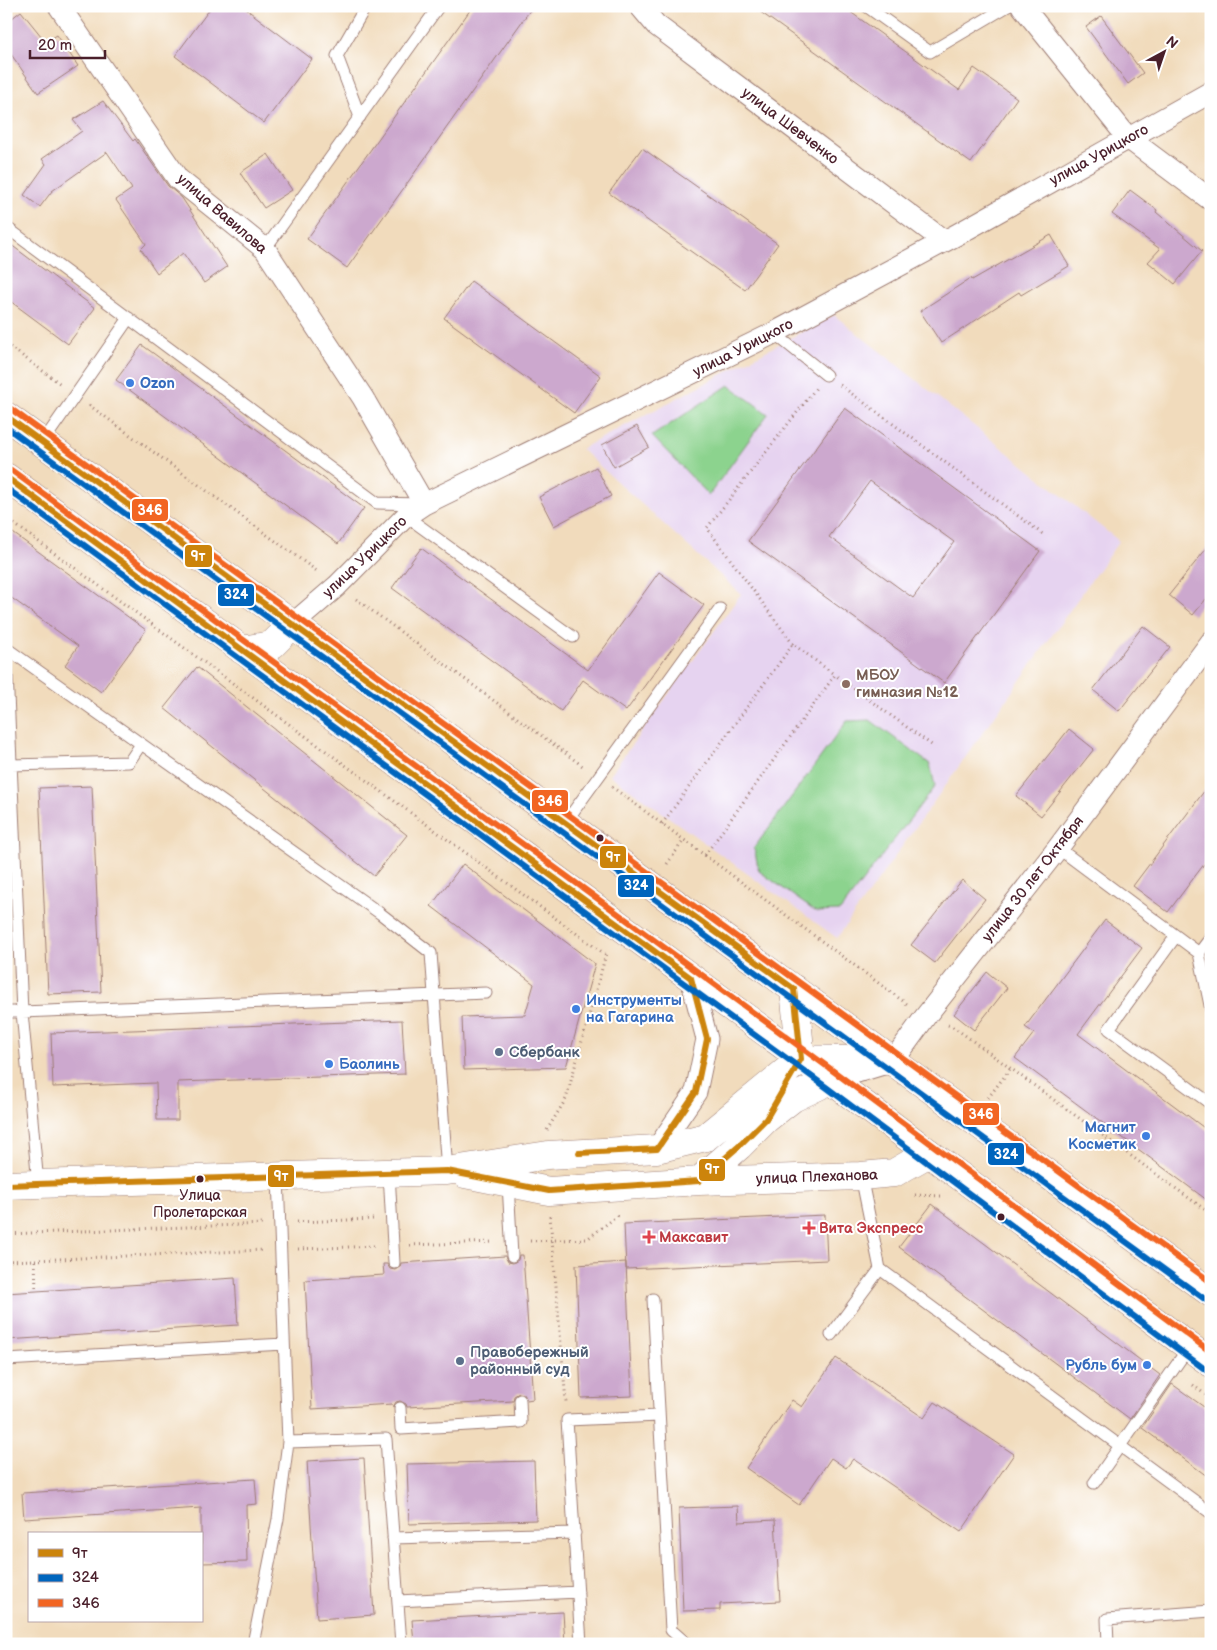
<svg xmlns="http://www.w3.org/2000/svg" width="1217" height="1650" font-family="'Balsamiq Sans',sans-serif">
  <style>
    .built { fill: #e6d3f0 }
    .green { fill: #8cd38e; stroke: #6b795c }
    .building { fill: #cca8ce; fill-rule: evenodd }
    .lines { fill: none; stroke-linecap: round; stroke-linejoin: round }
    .lane-casing { stroke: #9e7d74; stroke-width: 13 }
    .street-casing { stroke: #9e7d74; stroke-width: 23 }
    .secondary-casing { stroke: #9e7d74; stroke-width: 29 }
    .primary-casing { stroke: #9e7d74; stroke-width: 29 }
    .path { stroke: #9e7d74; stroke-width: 3; stroke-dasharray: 1 4; stroke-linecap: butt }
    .lane { stroke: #fff; stroke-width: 11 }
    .street { stroke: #fff; stroke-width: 21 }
    .secondary { stroke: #fff; stroke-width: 28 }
    .primary { stroke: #fff; stroke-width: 28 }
    .bus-1-casing { stroke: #fff; stroke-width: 10 }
    .bus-2-casing { stroke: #fff; stroke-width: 10 }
    .bus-3-casing { stroke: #fff; stroke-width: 10 }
    .bus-1 { stroke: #cc840b; stroke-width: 6 }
    .bus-2 { stroke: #0065bd; stroke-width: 6 }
    .bus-3 { stroke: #f26522; stroke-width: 6 }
    .shop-dot { fill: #3f7fe0; stroke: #fff; stroke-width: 2 }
    .education-dot { fill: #8d6e63; stroke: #fff; stroke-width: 2 }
    .bus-dot { fill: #4a1f2b; stroke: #fff; stroke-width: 2 }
    .service-dot { fill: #5c6f8a; stroke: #fff; stroke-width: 2 }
    .health-dot { fill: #e0444e; stroke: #fff; stroke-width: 2 }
    .labels { text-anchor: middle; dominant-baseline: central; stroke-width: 4; stroke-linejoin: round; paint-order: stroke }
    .bus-label { font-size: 14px; fill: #4a1f2b; stroke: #fff }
    .street-label { font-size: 15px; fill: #4a1f2b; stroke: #fff }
    .shop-label { font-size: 15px; font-weight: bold; fill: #366cbe; stroke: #fff; text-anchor: start }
    .education-label { font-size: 15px; font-weight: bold; fill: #785e54; stroke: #fff; text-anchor: start }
    .service-label { font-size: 15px; font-weight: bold; fill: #4e5e75; stroke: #fff; text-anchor: start }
    .health-label { font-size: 15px; font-weight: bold; fill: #be3a42; stroke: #fff; text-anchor: start }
    .line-badge { stroke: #fff; stroke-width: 2 }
    .badge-label { font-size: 14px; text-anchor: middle; font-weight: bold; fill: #fff }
  </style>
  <rect width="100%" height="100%" fill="#fff"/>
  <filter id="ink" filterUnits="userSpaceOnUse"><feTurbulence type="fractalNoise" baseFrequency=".02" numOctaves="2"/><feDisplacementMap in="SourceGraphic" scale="10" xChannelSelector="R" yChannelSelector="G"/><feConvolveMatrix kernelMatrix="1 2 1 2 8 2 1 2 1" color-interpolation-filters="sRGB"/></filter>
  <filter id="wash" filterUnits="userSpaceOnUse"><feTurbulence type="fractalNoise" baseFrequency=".0096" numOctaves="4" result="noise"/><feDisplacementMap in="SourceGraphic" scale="20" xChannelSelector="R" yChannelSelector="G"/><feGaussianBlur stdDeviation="1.12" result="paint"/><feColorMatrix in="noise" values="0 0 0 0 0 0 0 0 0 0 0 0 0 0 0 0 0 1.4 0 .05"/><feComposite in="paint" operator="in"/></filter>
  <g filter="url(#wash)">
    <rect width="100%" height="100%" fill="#f1dbbc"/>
    <path class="built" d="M 834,315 L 1119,541 L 837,938 L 610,775 L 741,594 L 581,449 Z"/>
    <path class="green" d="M 729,385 L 768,414 L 709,495 L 652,436 Z
      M 870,720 L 930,764 L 935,786 L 840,911 L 816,912 L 759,871 L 754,848 L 847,721 Z"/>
    <g id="blocks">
      <path class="building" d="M 212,6 L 242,6 L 312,59 L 264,123 L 175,56 Z
        M 473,6 L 533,6 L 347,268 L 307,239 Z
        M 752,6 L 842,6 L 959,90 L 974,68 L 1017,98 L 971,163 Z
        M 21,11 L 46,42 L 57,35 L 78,66 L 38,93 L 6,47 L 6,23 Z
        M 1101,16 L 1143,73 L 1128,84 L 1086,27 Z
        M 103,101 L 133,141 L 135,139 L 168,186 L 182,198 L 227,267 L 204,283 L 183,253 L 157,273 L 141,249 L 146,244 L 116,200 L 132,189 L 107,152 L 52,191 L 40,207 L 24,195 L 46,164 L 42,159 L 82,131 L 73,120 Z
        M 642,148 L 778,244 L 745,290 L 609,193 Z
        M 268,154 L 292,190 L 264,208 L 240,173 Z
        M 1130,190 L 1157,210 L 1156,212 L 1202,251 L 1175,284 L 1148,262 L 1160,249 L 1112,214 Z
        M 1051,235 L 1069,266 L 1021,295 L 1019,292 L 941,343 L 920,311 L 971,278 L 972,280 Z
        M 6,241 L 95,308 L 68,344 L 6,298 Z
        M 471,281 L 601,376 L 574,413 L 444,318 Z
        M 142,345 L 364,508 L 338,544 L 116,380 Z
        M 845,408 L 1040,551 L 944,683 L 748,541 ZM 870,481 L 954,542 L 913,598 L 829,537 Z
        M 637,426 L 649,447 L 614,467 L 602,445 Z
        M 596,467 L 611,496 L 554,526 L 539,497 Z
        M 6,528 L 146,630 L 101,692 L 65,665 L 78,646 L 6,594 Z
        M 1211,543 L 1211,593 L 1193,615 L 1169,595 Z
        M 421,548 L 588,670 L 659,572 L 704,605 L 626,711 L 583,680 L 561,711 L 392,588 Z
        M 1143,626 L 1170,647 L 1119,711 L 1093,690 Z
        M 197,667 L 407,835 L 374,876 L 164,708 Z
        M 1069,729 L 1094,749 L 1041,816 L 1016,796 Z
        M 1211,782 L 1211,855 L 1168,912 L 1133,886 Z
        M 92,786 L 101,992 L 48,994 L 39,788 Z
        M 463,864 L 595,964 L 566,1067 L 464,1070 L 462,1017 L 525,1015 L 534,984 L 431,906 Z
        M 962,880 L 985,899 L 935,963 L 911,945 Z
        M 1105,920 L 1142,948 L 1078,1034 L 1211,1133 L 1211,1203 L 1015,1058 L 1034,1033 L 1025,1027 Z
        M 987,972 L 1007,988 L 974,1030 L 954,1014 Z
        M 402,1020 L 405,1074 L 178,1082 L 178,1120 L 157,1120 L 156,1083 L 53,1087 L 51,1033 Z
        M 932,1204 L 1160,1375 L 1130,1419 L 899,1247 Z
        M 825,1215 L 827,1260 L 626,1269 L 624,1224 Z
        M 519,1255 L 523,1255 L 533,1399 L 527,1400 L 524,1394 L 519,1393 L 514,1396 L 513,1401 L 407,1407 L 406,1404 L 400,1401 L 396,1402 L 393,1407 L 392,1404 L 312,1409 L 305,1280 L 384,1275 L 383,1264 L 387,1264 L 390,1269 L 395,1270 L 400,1267 L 401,1263 L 505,1256 L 508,1262 L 513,1263 L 518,1260 Z
        M 626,1262 L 632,1396 L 581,1398 L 576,1265 Z
        M 235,1278 L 238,1325 L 6,1340 L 6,1293 Z
        M 836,1358 L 924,1418 L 935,1402 L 1014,1454 L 961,1532 L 853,1459 L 846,1468 L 831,1458 L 799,1505 L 746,1468 L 792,1400 L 802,1407 Z
        M 1172,1384 L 1211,1412 L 1211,1479 L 1142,1428 Z
        M 364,1458 L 374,1615 L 317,1619 L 307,1461 Z
        M 534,1461 L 536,1520 L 409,1524 L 407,1464 Z
        M 255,1479 L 257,1504 L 246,1505 L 247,1562 L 201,1563 L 201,1508 L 24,1519 L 22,1493 Z
        M 738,1506 L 739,1522 L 775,1520 L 780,1601 L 720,1604 L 720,1610 L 683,1611 L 679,1508 Z
        M 563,1612 L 565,1644 L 414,1644 L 412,1620 Z"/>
    </g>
  </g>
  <g filter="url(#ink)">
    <use href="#blocks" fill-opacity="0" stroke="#9e7d74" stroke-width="1"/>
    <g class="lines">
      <defs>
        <path id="lane" d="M 866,6 L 930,52 L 1008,6
          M 360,117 L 337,56 L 366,6
          M 6,227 L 377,503 L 421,504
          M 265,249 L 439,6
          M 774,333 L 826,375
          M 43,442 L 129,318
          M 406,516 L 573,637
          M 6,648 L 381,914 L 431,953 L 447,1171
          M 6,649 L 22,1012 L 486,993
          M 11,765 L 129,762 L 141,744
          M 565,823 L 720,609
          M 1058,848 L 1199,953 L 1211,1010
          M 1176,936 L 1109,1029 L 1211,1104
          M 1199,953 L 1211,937
          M 6,1012 L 22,1012 L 38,1184
          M 389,1173 L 394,1263
          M 861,1176 L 880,1269 L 1211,1513
          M 508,1183 L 512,1256
          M 653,1299 L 671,1630 L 687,1644
          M 831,1335 L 880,1269
          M 6,1360 L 284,1344
          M 400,1408 L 401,1429 L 521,1422 L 520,1400
          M 288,1442 L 386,1439 L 401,1644
          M 1094,1483 L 1189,1347
          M 393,1538 L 575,1533
          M 398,1601 L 578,1592
          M 253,1644 L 278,1519 L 288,1442 L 278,1177
          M 581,1644 L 567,1420 L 659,1416
          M 1108,1644 L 1107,1619 L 1211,1611"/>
        <path id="street" d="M 59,6 L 178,179 L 265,249 L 363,398 L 424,504
          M 640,6 L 656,25 L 944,241
          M 1022,6 L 1128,138 L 1211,200
          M 293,624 L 337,586 L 406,516 L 424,504 L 774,333 L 958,234 L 1211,92
          M 831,1080 L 893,1061 L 925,1017 L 1058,848 L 1211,642
          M 657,1149 L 696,1092 L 707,1039 L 691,978"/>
        <path id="secondary" d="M 794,989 L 801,1059
          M 801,1059 L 893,1061
          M 465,1174 L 549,1191 L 699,1181 L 861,1176 L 894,1173 L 929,1153
          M 699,1181 L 739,1146 L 766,1119 L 793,1098 L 831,1080
          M 6,1185 L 447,1171 L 548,1155 L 657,1149 L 706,1137 L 801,1059"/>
        <path id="primary" d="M 6,416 L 1211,1293
          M 6,477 L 831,1080 L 1211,1363
          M 242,650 L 272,645 L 293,624"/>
      </defs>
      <use href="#lane" class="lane-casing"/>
      <use href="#street" class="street-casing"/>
      <use href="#secondary" class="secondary-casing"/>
      <use href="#primary" class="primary-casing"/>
      <path class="path" d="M 6,344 L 62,385
        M 840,385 L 1044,535
        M 89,405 L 318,572
        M 6,518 L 606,955
        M 356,599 L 584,767
        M 793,644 L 707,528 L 816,388
        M 612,787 L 907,1004
        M 662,824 L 793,644 L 835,675
        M 705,855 L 835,675 L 933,746
        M 667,864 L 684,840
        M 948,1025 L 955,1028 L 1211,1214
        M 988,1098 L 1010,1069
        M 547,1130 L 566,1099 L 606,954
        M 915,1195 L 942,1196
        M 550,1216 L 566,1402
        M 297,1222 L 373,1219
        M 6,1234 L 263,1224
        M 530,1241 L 587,1239 L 620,1214
        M 410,1245 L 494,1242
        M 298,1249 L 376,1246
        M 35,1260 L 264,1250
        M 6,1261 L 35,1260 L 36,1291
        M 1193,1385 L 1211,1399"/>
      <use href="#lane" class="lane"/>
      <use href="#street" class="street"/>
      <use href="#secondary" class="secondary"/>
      <use href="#primary" class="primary"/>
      <defs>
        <path id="bus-1" d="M 6,416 L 794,989 L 801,1059 L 766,1119 L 739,1146 L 699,1181 L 549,1191 L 447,1171 L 6,1185
          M 6,477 L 691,978 L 707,1039 L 696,1092 L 657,1149 L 579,1153"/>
        <path id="bus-2" d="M 6,427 L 1206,1300
          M 6,488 L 826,1087 L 1206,1370"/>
        <path id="bus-3" d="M 11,409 L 1211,1282
          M 11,470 L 836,1073 L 1211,1352"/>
      </defs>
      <use href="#bus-1" class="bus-1-casing"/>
      <use href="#bus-2" class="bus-2-casing"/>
      <use href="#bus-3" class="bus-3-casing"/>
      <use href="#bus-1" class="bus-1"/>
      <use href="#bus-2" class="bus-2"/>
      <use href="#bus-3" class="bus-3"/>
    </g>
  </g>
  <g class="shop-dot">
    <circle cx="130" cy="383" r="5"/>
    <circle cx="576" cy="1009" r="5"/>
    <circle cx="329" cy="1064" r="5"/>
    <circle cx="1146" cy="1136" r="5"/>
    <circle cx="1147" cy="1365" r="5"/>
  </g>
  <circle class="education-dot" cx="846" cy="684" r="5"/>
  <g class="bus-dot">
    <circle cx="600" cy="838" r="4.5"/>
    <circle cx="200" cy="1179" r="4.5"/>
    <circle cx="1001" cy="1217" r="4.5"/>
  </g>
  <g class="service-dot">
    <circle cx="499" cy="1052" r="5"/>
    <circle cx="460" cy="1361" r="5"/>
  </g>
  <g class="health-dot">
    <path d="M806.5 1220.5h5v5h5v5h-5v5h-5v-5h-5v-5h5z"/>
    <path d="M646.5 1229.5h5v5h5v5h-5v5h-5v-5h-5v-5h5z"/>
  </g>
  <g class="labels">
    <g class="bus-label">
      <text x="200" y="1195">Улица<tspan x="200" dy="17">Пролетарская</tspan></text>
    </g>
    <g class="street-label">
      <text transform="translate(790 126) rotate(37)">улица Шевченко</text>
      <text transform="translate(1099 155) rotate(-29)">улица Урицкого</text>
      <text transform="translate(222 214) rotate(41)">улица Вавилова</text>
      <text transform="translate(743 348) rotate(-27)">улица Урицкого</text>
      <text transform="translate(365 557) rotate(-44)">улица Урицкого</text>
      <text transform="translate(1033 879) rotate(-52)">улица 30 лет Октября</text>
      <text transform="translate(817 1177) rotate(-2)">улица Плеханова</text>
    </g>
    <g class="shop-label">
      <text x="140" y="383">Ozon</text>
      <text x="586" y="1000">Инструменты<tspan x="586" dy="17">на Гагарина</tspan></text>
      <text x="339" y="1064">Баолинь</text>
      <text x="1136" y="1127" text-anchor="end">Магнит<tspan x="1136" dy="17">Косметик</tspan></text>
      <text x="1137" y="1365" text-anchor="end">Рубль бум</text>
    </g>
    <g class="education-label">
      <text x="856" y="675">МБОУ<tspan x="856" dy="17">гимназия №12</tspan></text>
    </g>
    <g class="service-label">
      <text x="509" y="1052">Сбербанк</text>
      <text x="470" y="1352">Правобережный<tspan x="470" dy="17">районный суд</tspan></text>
    </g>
    <g class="health-label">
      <text x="819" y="1228">Вита Экспресс</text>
      <text x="659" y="1237">Максавит</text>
    </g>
  </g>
  <g class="line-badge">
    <rect x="131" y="498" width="38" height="24" rx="5" fill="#f26522"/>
    <rect x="184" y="544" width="29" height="24" rx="5" fill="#cc840b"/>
    <rect x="217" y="583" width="38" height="24" rx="5" fill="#0065bd"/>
    <rect x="531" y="789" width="38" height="24" rx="5" fill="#f26522"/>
    <rect x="599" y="845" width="28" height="24" rx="5" fill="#cc840b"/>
    <rect x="617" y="874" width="38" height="24" rx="5" fill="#0065bd"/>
    <rect x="962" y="1102" width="38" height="24" rx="5" fill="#f26522"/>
    <rect x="987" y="1142" width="38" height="24" rx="5" fill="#0065bd"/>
    <rect x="698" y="1158" width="28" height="24" rx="5" fill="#cc840b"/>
    <rect x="267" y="1164" width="28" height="24" rx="5" fill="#cc840b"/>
  </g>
  <g class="badge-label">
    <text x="150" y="515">346</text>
    <text x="198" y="561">9т</text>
    <text x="236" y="599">324</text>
    <text x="550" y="806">346</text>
    <text x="613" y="862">9т</text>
    <text x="636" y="890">324</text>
    <text x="981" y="1119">346</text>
    <text x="1006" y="1159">324</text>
    <text x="712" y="1174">9т</text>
    <text x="281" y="1181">9т</text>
  </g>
  <rect width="1217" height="1650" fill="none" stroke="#fff" stroke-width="25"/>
  <rect x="28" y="1532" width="175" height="90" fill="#ffffff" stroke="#b7a5aa"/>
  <rect x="38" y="1549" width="25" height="8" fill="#cc840b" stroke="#b7a5aa"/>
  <text x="72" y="1558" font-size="15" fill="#4a1f2b">9т</text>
  <rect x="38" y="1574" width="25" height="8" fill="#0065bd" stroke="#b7a5aa"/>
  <text x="72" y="1582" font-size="15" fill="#4a1f2b">324</text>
  <rect x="38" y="1599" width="25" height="8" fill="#f26522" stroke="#b7a5aa"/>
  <text x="72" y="1608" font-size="15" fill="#4a1f2b">346</text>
  <g transform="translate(1164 52) rotate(40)" stroke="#ffffff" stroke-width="4" paint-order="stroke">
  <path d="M0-4L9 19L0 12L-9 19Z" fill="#4a1f2b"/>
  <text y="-8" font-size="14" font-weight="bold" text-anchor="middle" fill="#4a1f2b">N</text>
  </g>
  <path d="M30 50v8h75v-8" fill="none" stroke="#4a1f2b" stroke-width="2.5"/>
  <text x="38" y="50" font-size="15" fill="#4a1f2b" stroke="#ffffff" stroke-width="4" paint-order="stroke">20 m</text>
</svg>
